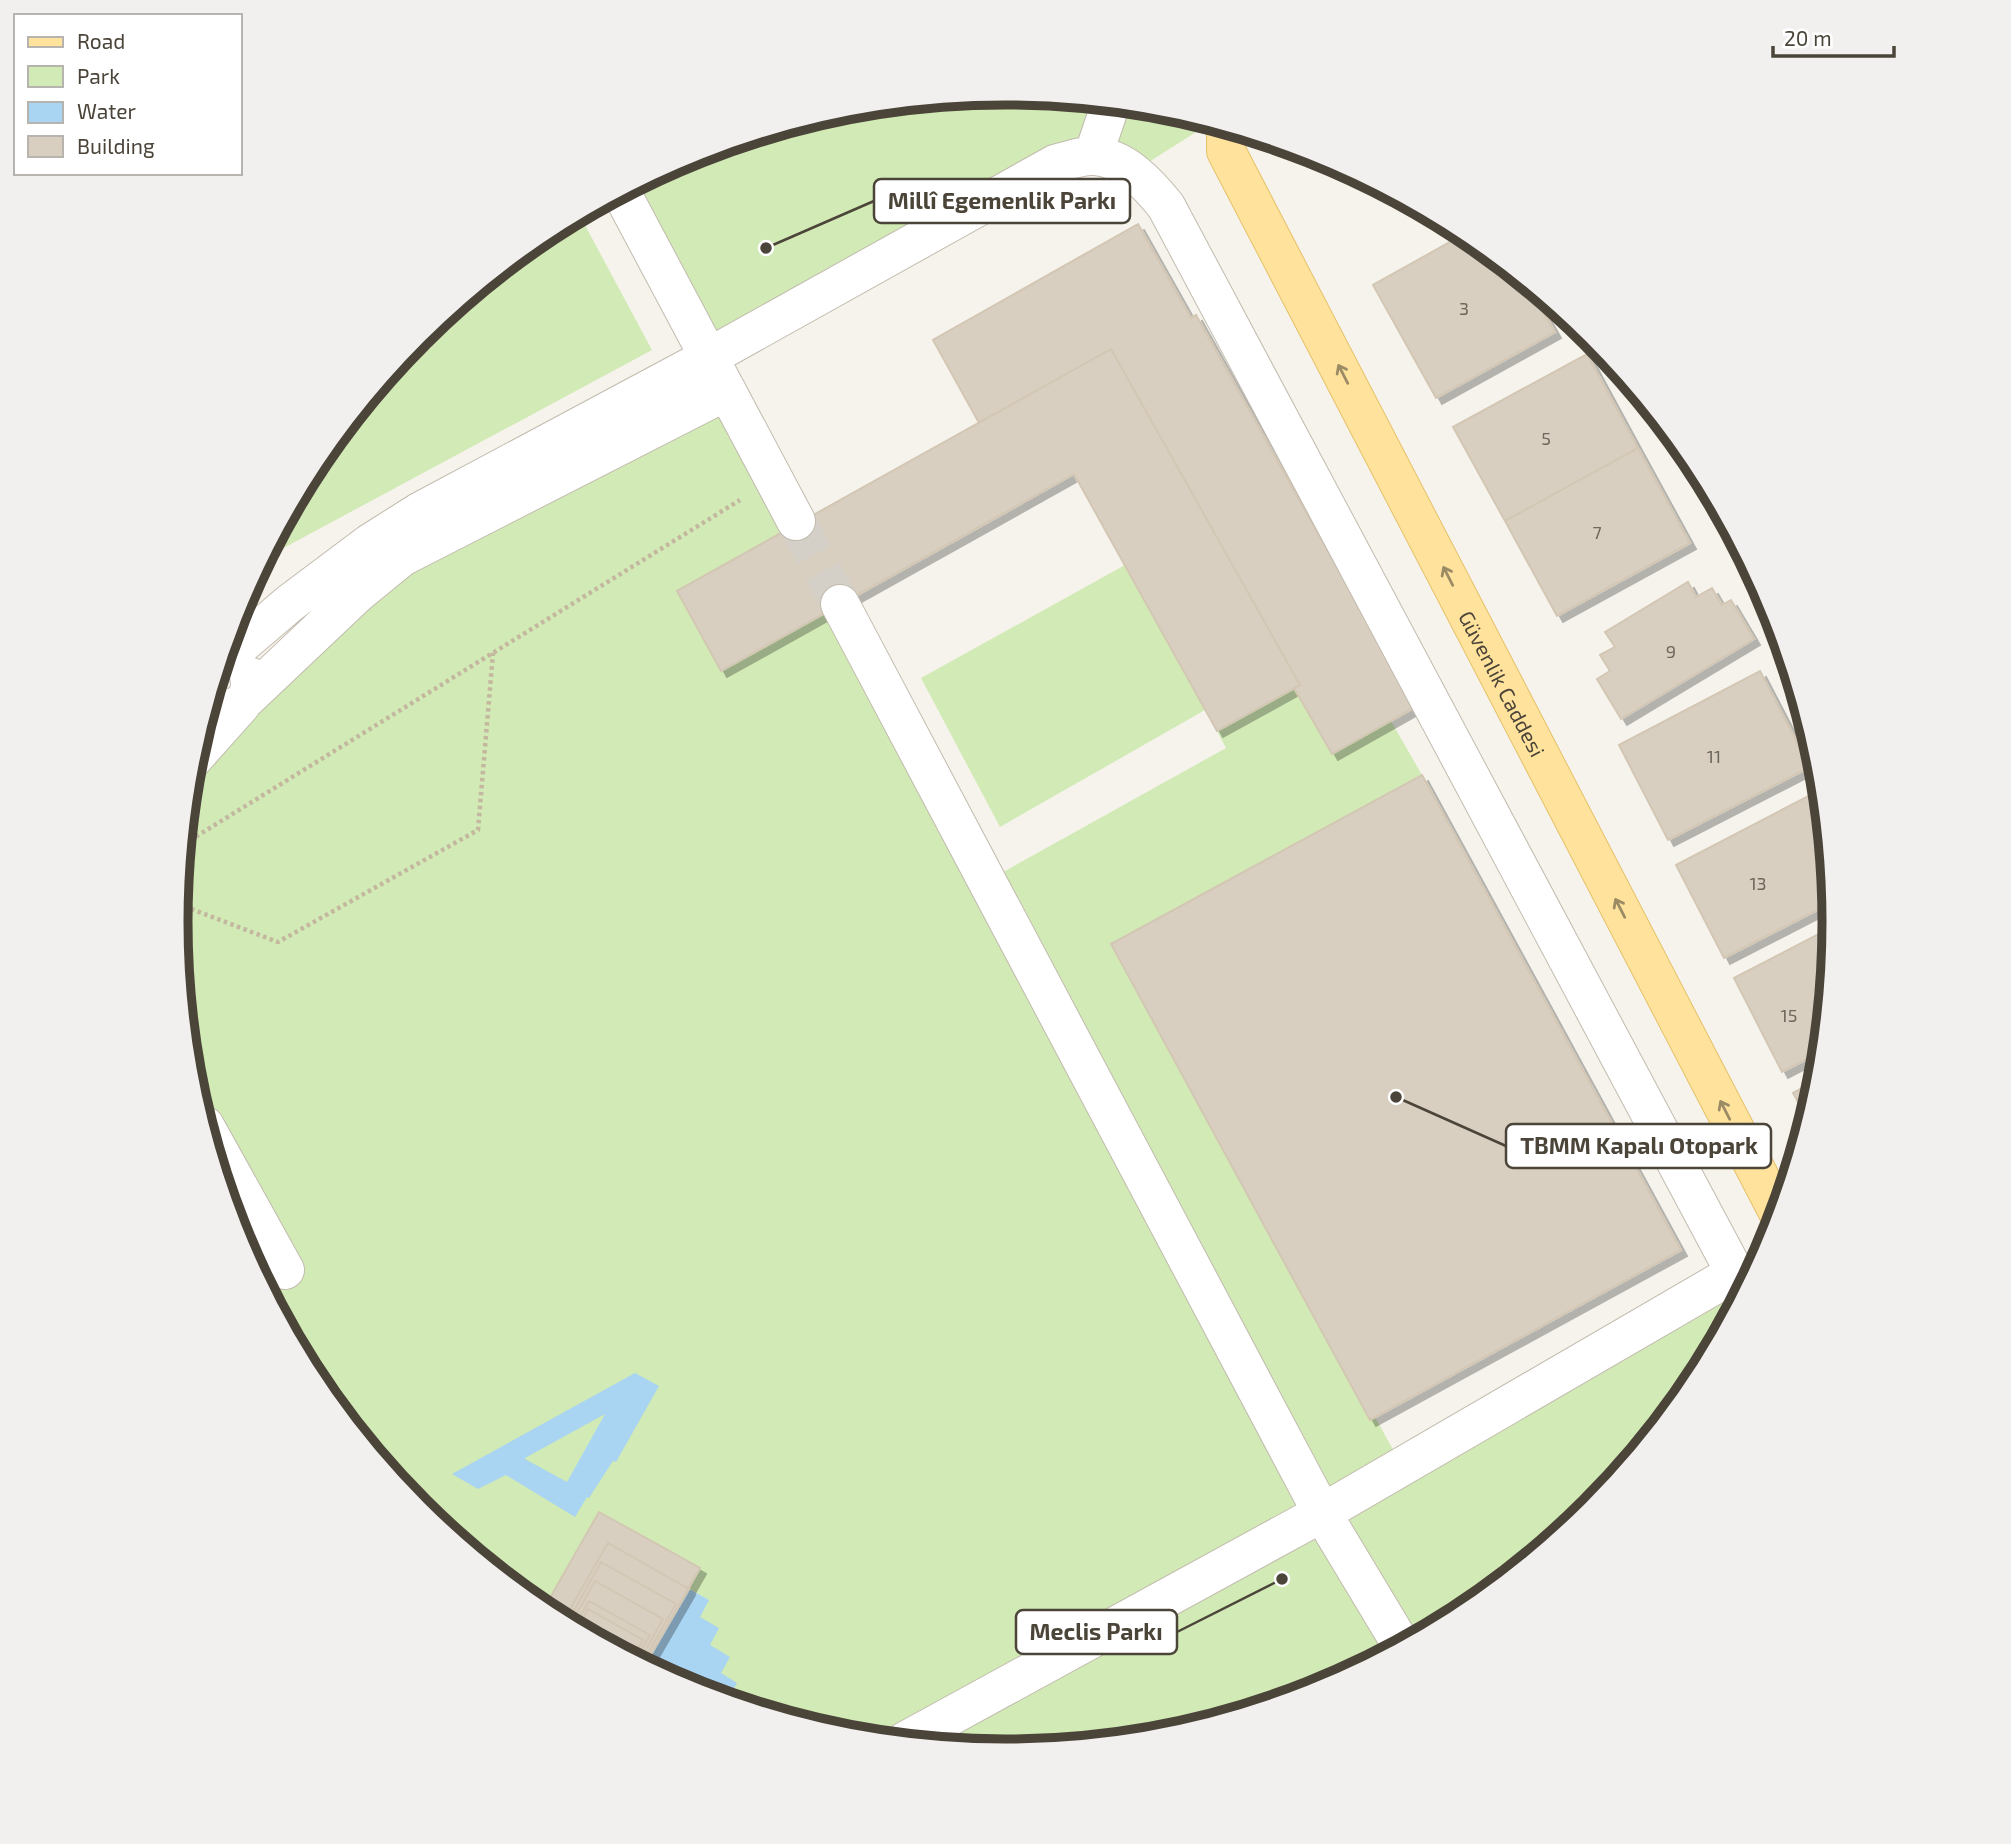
<svg xmlns="http://www.w3.org/2000/svg" width="2011" height="1844" font-family="'Exo 2',sans-serif">
  <style>
    .green { fill: #d2eab5 }
    .water { fill: #a9d4f2; fill-rule: evenodd }
    .building { fill: #d8cfc1; stroke: #d3c7b4; stroke-width: 2; filter: url(#shadow) }
    .lines { fill: none; stroke-linecap: round; stroke-linejoin: round }
    .minor-tunnel { stroke: #d4d0c8; stroke-width: 38; stroke-dasharray: 38 19; stroke-linecap: butt }
    .minor-casing { stroke: #c2bbae; stroke-width: 40 }
    .major-casing { stroke: #e6c16a; stroke-width: 40 }
    .path { stroke: #c4b79f; stroke-width: 4.5; stroke-dasharray: 3.5 3.5; stroke-linecap: butt }
    .minor { stroke: #fff; stroke-width: 38 }
    .major { stroke: #ffe39c; stroke-width: 38 }
    .oneway { stroke: #9c8c66 }
    .labels { text-anchor: middle; dominant-baseline: central; stroke-width: 7; stroke-linejoin: round; paint-order: stroke }
    .number-label { font-size: 18px; fill: #6e675b }
    .street-label { font-size: 21px; fill: #4b4439; stroke: #fff }
    .rim { fill: none; stroke: #4b4439; stroke-width: 9 }
    .leader { fill: none; stroke: #4b4439; stroke-width: 2.5 }
    .callout-dot { fill: #4b4439; stroke: #fff; stroke-width: 2.5 }
    .callout { fill: #fff; stroke: #4b4439; stroke-width: 2.5 }
    .callout-label { font-size: 23px; text-anchor: middle; font-weight: bold; fill: #4b4439 }
  </style>
  <defs>
    <filter id="shadow"><feDropShadow dx="6" dy="6" stdDeviation="0" flood-color="#0004"/></filter>
  </defs>
  <rect width="100%" height="100%" fill="#f6f3ec"/>
  <path class="green" d="M 1005,93 L 1168,109 L 1212,122 L 1133,172 L 1093,156 L 709,357 L 621,192 L 689,156 L 844,109 Z
    M 579,214 L 652,350 L 265,558 L 316,461 L 419,335 L 545,232 Z
    M 727,391 L 987,881 L 1226,748 L 1217,731 L 1294,688 L 1332,754 L 1391,721 L 1422,775 L 1112,945 L 1370,1420 L 1375,1417 L 1402,1466 L 1763,1256 L 1695,1383 L 1592,1509 L 1466,1612 L 1322,1688 L 1167,1735 L 1005,1751 L 843,1735 L 688,1688 L 544,1611 L 419,1508 L 316,1382 L 239,1239 L 192,1083 L 176,922 L 192,760 L 358,593 Z
    M 1125,565 L 1205,710 L 1000,827 L 921,678 Z"/>
  <path class="water" d="M 635,1373 L 659,1386 L 616,1462 L 613,1461 L 589,1498 L 587,1497 L 575,1517 L 506,1475 L 478,1489 L 452,1474 ZM 605,1414 L 567,1482 L 525,1459 L 525,1458 Z
    M 689,1589 L 709,1600 L 700,1617 L 719,1628 L 710,1645 L 730,1657 L 721,1673 L 737,1683 L 728,1699 L 730,1701 L 688,1688 L 652,1669 L 656,1662 L 649,1658 Z"/>
  <path class="building" d="M 1138,224 L 1191,318 L 1196,315 L 1415,707 L 1332,754 L 1294,688 L 1300,685 L 1111,349 L 979,423 L 933,340 Z
    M 1466,233 L 1527,283 L 1555,332 L 1436,398 L 1373,285 Z
    M 1111,349 L 1300,685 L 1217,731 L 1074,474 L 721,671 L 677,591 Z
    M 1587,354 L 1638,448 L 1505,521 L 1453,427 Z
    M 1638,448 L 1690,543 L 1557,616 L 1505,521 Z
    M 1688,582 L 1696,597 L 1712,588 L 1722,605 L 1731,600 L 1754,639 L 1621,719 L 1597,679 L 1610,671 L 1600,655 L 1615,647 L 1605,632 Z
    M 1760,671 L 1810,767 L 1668,840 L 1619,745 Z
    M 1422,775 L 1681,1250 L 1370,1420 L 1111,944 Z
    M 1818,791 L 1823,801 L 1833,902 L 1724,958 L 1676,865 Z
    M 1834,926 L 1822,1051 L 1782,1072 L 1734,978 Z
    M 1819,1079 L 1819,1084 L 1808,1120 L 1793,1093 Z
    M 599,1512 L 700,1568 L 645,1665 L 543,1610 Z
    M 608,1543 L 689,1589 L 645,1665 L 563,1621 Z
    M 601,1562 L 676,1604 L 642,1664 L 567,1623 Z
    M 595,1581 L 663,1619 L 639,1662 L 570,1625 Z
    M 589,1601 L 650,1635 L 635,1660 L 574,1627 Z
    M 588,1609 L 643,1640 L 632,1658 L 577,1629 Z"/>
  <g class="lines">
    <path class="minor-tunnel" d="M 796,521 L 840,604"/>
    <defs>
      <path id="minor" d="M 1093,156 L 1111,103
        M 621,192 L 796,521
        M 840,604 L 1322,1513 L 1402,1646
        M 222,661 L 290,603 L 370,543 L 419,512 L 709,357 L 1055,164 C 1067,161 1082,155 1094,156 C 1124,157 1149,185 1166,206 L 1735,1273 L 1322,1513 L 905,1741
        M 246,699 L 358,593 L 402,557 L 727,391
        M 211,700 C 230,719 255,701 249,676
        M 192,760 L 241,705
        M 205,1126 L 285,1270"/>
      <g id="major">
        <path id="s1" d="M 1226,126 L 1226,151 L 1779,1214"/>
      </g>
    </defs>
    <use href="#minor" class="minor-casing"/>
    <use href="#major" class="major-casing"/>
    <path class="path" d="M 184,844 L 740,500
      M 178,904 L 278,942 L 478,830 L 493,653"/>
    <use href="#minor" class="minor"/>
    <use href="#major" class="major"/>
  </g>
  <defs><path id="oneway-shaft" d="M-6 0H5M1.5-3L5.5 0L1.5 3" fill="none" stroke-width="1.6" stroke-linecap="round" stroke-linejoin="round" transform="scale(1.75)"/></defs>
  <g class="oneway">
    <use href="#oneway-shaft" transform="translate(1343 374) rotate(-117)"/>
    <use href="#oneway-shaft" transform="translate(1448 576) rotate(-117)"/>
    <use href="#oneway-shaft" transform="translate(1620 908) rotate(-117)"/>
    <use href="#oneway-shaft" transform="translate(1725 1110) rotate(-117)"/>
  </g>
  <g class="labels">
    <g class="number-label">
      <text x="1464" y="308">3</text>
      <text x="1546" y="438">5</text>
      <text x="1597" y="532">7</text>
      <text x="1671" y="651">9</text>
      <text x="1714" y="756">11</text>
      <text x="1758" y="883">13</text>
      <text x="1789" y="1015">15</text>
    </g>
    <g class="street-label">
      <text stroke="none"><textPath href="#s1" startOffset="625">Güvenlik Caddesi</textPath></text>
    </g>
  </g>
  <path d="M0 0H2011V1844H0ZM188 922a817 817 0 1 1 1634 0a817 817 0 1 1-1634 0Z" fill="#f1f0ef" fill-rule="evenodd"/>
  <path class="rim" d="M188 922a817 817 0 1 1 1634 0a817 817 0 1 1-1634 0Z"/>
  <path class="leader" d="M766 248L874 201M1396 1097L1506 1146M1282 1579L1177 1632"/>
  <g class="callout-dot">
    <circle cx="766" cy="248" r="7"/>
    <circle cx="1396" cy="1097" r="7"/>
    <circle cx="1282" cy="1579" r="7"/>
  </g>
  <g class="callout">
    <rect x="874" y="179" width="256" height="44" rx="7"/>
    <rect x="1506" y="1124" width="265" height="44" rx="7"/>
    <rect x="1016" y="1610" width="161" height="44" rx="7"/>
  </g>
  <g class="callout-label">
    <text x="1002" y="209">Millî Egemenlik Parkı</text>
    <text x="1639" y="1154">TBMM Kapalı Otopark</text>
    <text x="1096" y="1640">Meclis Parkı</text>
  </g>
  <rect x="14" y="14" width="228" height="161" fill="#ffffff" stroke="#b7b4b0" stroke-width="2"/>
  <rect x="28" y="37" width="35" height="10" fill="#ffe39c" stroke="#b7b4b0" stroke-width="2"/>
  <text x="77" y="49" font-size="21" fill="#4b4439">Road</text>
  <rect x="28" y="66" width="35" height="21" fill="#d2eab5" stroke="#b7b4b0" stroke-width="2"/>
  <text x="77" y="84" font-size="21" fill="#4b4439">Park</text>
  <rect x="28" y="102" width="35" height="21" fill="#a9d4f2" stroke="#b7b4b0" stroke-width="2"/>
  <text x="77" y="119" font-size="21" fill="#4b4439">Water</text>
  <rect x="28" y="136" width="35" height="21" fill="#d8cfc1" stroke="#b7b4b0" stroke-width="2"/>
  <text x="77" y="154" font-size="21" fill="#4b4439">Building</text>
  <path d="M1773 46v10h121v-10" fill="none" stroke="#4b4439" stroke-width="3.5"/>
  <text x="1784" y="46" font-size="21" fill="#4b4439" stroke="#ffffff" stroke-width="5" paint-order="stroke">20 m</text>
</svg>
